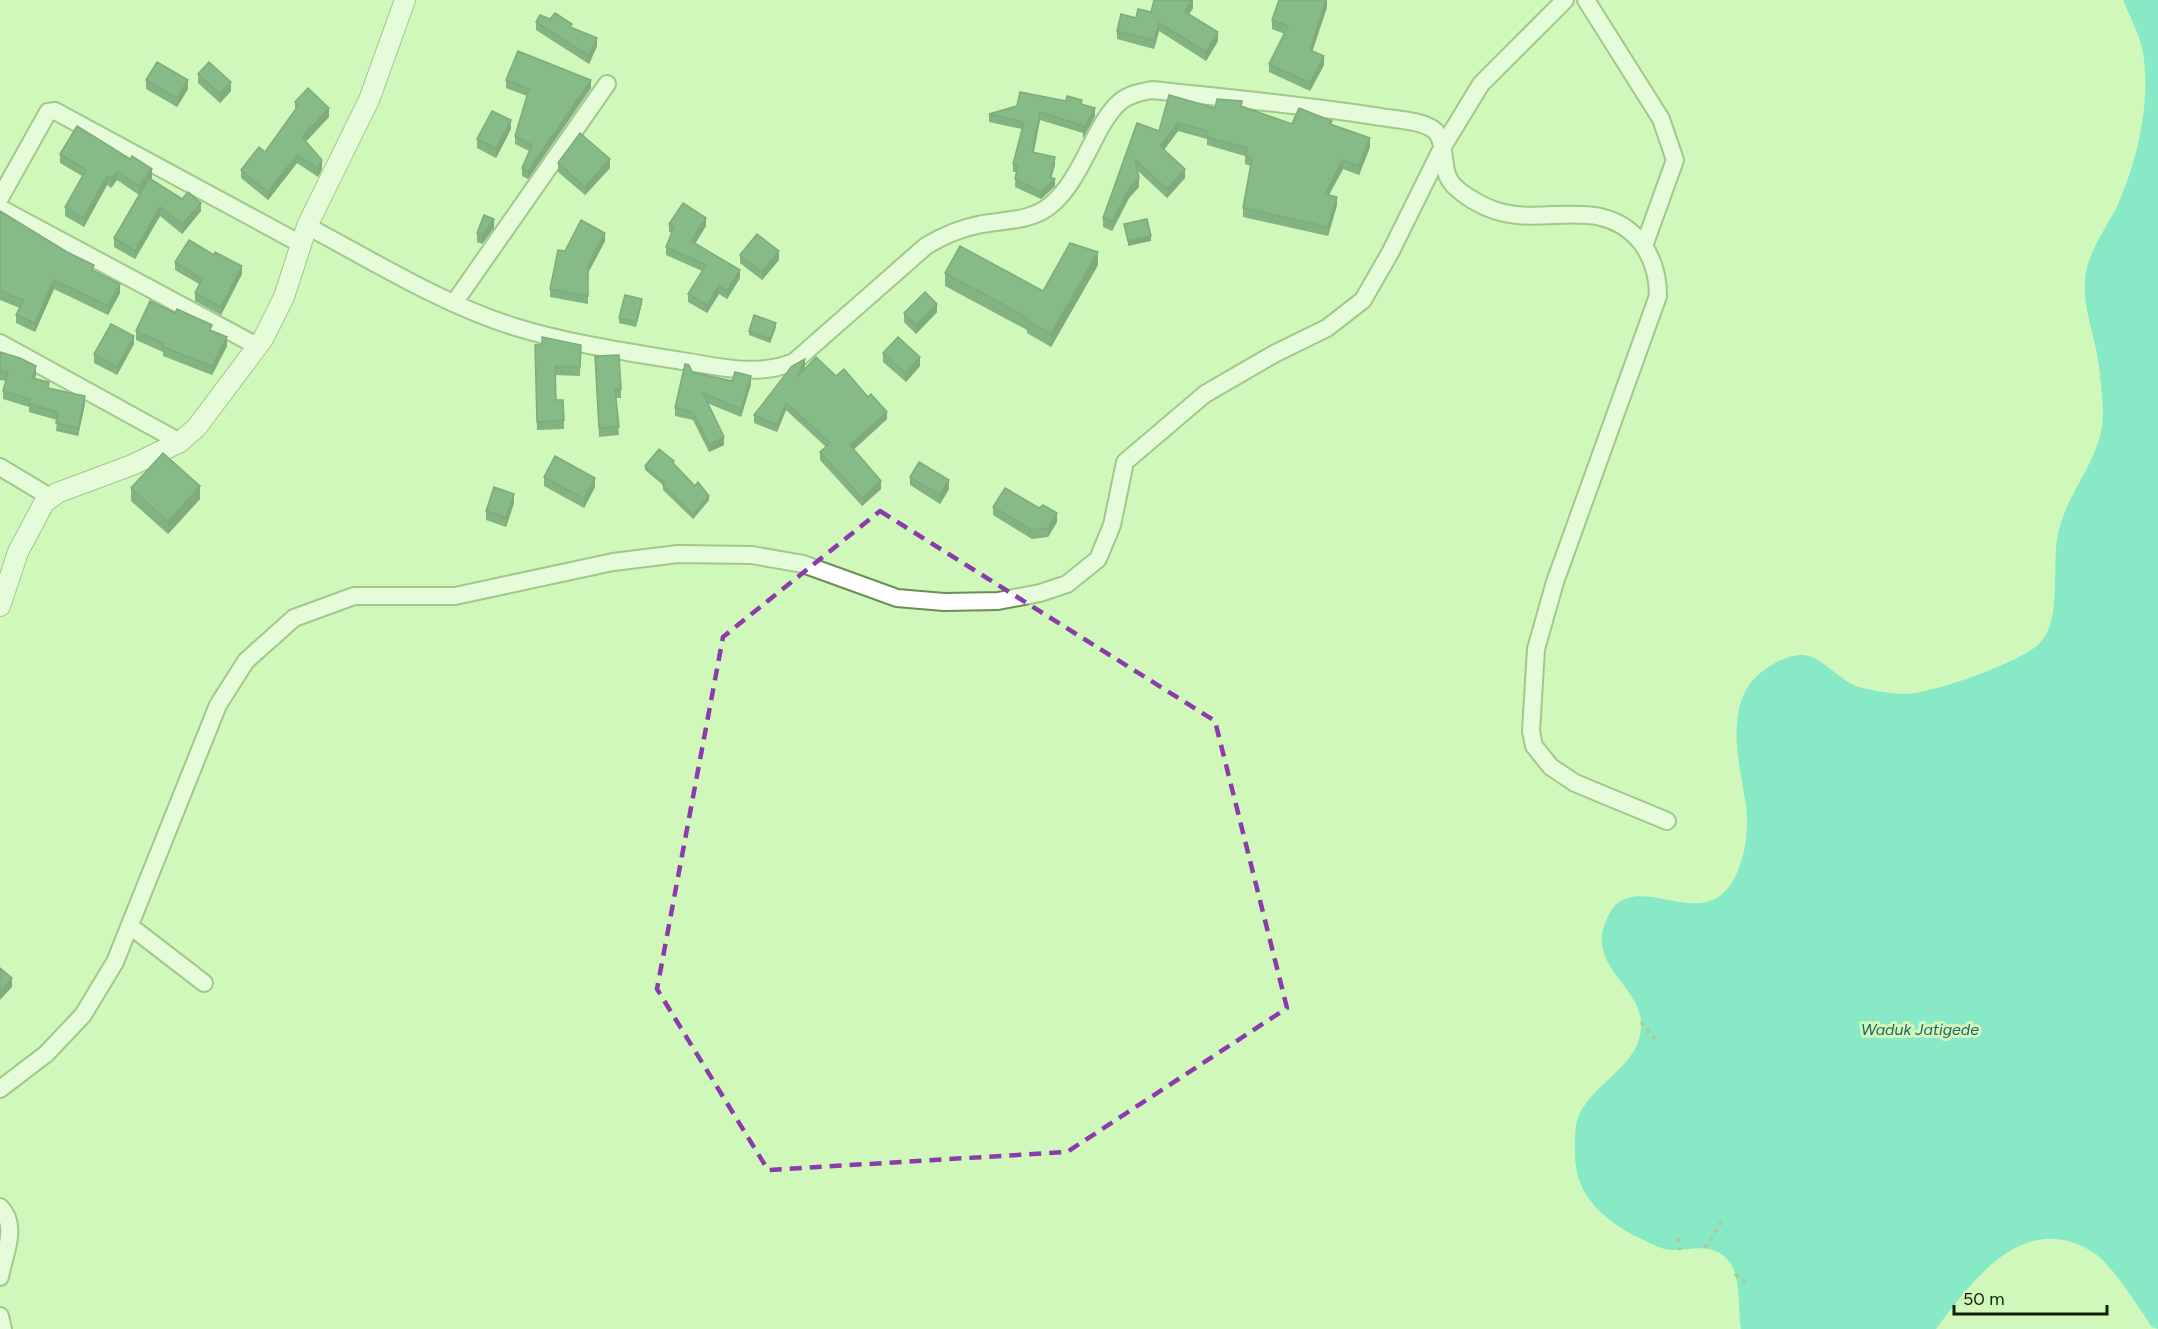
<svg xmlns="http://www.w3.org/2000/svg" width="2158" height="1329" font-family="Figtree,sans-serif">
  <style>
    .water { fill: #32d8d8 }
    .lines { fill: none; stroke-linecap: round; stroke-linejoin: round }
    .minor-casing { stroke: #6a8f56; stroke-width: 20 }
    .tertiary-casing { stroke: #6a8f56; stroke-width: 22 }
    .path { stroke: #7e9b6e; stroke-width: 4; stroke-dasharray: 4.5 4.5; stroke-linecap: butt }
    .minor { stroke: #fff; stroke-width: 16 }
    .tertiary { stroke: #fff; stroke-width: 20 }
    .wall { fill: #275f3e }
    .shaded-wall { fill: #204e32 }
    .building { fill: #2d6f48; stroke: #204e32; stroke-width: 1.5 }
    .marked { fill: none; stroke: #8b3bab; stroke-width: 4.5; stroke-dasharray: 12 8; stroke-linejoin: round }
    .labels { text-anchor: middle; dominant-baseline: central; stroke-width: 6; stroke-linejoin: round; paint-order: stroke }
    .water-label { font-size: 16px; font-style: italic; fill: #246363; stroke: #cff8ba }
  </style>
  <rect width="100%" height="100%" fill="#cff8ba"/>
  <path class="water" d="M 2123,0 L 2158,0 L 2158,1329 L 2152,1327 C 2138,1307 2112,1263 2091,1251 C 2023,1210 1972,1281 1936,1329 L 1741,1329 C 1737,1307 1743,1273 1725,1257 C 1708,1242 1689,1251 1670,1250 C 1658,1249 1647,1241 1635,1236 C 1603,1219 1577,1196 1575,1158 C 1575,1146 1574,1132 1577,1121 C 1588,1084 1638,1069 1641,1029 C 1645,989 1590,969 1604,926 C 1607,918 1611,908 1618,903 C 1653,877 1714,940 1740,865 C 1747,845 1749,820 1745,799 C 1739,764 1726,711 1753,680 C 1764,668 1786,654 1803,655 C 1822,656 1839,681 1859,687 C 1873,691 1892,694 1906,694 C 1934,693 2019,663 2039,644 C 2063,621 2051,565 2058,534 C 2067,490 2104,458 2103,411 C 2102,393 2100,372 2097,354 C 2092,329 2083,305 2085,280 C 2087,251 2108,227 2119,202 C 2138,158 2151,101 2143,53 C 2140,35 2130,17 2123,0 Z"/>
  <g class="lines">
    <defs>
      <path id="minor" d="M 1586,0 L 1661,119 L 1675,160 L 1644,246
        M 0,198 L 48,112 L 55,111 L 299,243
        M 0,208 L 257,346
        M 307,226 C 373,261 440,303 512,326 C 566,343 626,352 682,361 C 720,367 757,377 794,362 L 926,246 C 944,235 961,228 982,224 C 1006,220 1033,221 1052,204 C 1083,178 1095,122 1121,101 C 1130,94 1141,92 1152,90 C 1228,98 1305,105 1381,117 C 1397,120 1421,120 1434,130 C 1446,139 1442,164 1448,177 C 1453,190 1478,204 1491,209 C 1542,229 1599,193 1640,241 C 1653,257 1658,275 1658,296 L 1555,582 L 1536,649 L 1531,731 L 1534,746 L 1551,767 L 1575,783 L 1667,821
        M 454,303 L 607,84
        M 0,343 L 180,442
        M 0,467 L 50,497
        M 130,926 L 204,983
        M 0,1089 L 46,1054 L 83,1015 L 115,962 L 218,705 L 246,661 L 294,618 L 354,596 L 455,596 L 613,562 L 678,554 L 752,555 L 803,564 L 897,598 L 944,602 L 998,601 L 1040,593 L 1067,584 L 1098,559 L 1112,525 L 1125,462 L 1205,394 L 1274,354 L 1327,328 L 1363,300 L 1390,253 L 1442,148 L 1481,84 L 1565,0
        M 0,1207 C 19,1226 4,1254 0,1277
        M 0,1316 L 3,1329"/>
      <path id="tertiary" d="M 0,606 L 18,552 L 44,503 L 57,493 L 132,465 L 180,442 L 197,427 L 263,339 L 284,297 L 307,226 L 369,100 L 405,0"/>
    </defs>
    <use href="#minor" class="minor-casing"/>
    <use href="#tertiary" class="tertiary-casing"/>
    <path class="path" d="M 1641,1022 L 1656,1040
      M 1678,1238 L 1680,1250
      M 1705,1248 L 1722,1221
      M 1735,1274 L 1747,1283"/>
    <use href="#minor" class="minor"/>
    <use href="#tertiary" class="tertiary"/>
  </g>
  <path class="wall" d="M 1193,0 L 1193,8 L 1189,14 L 1218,41 L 1206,61 L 1159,31 L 1154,49 L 1117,39 L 1117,31 L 1136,18 L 1151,12 Z
    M 1327,0 L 1327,7 L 1312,51 L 1324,65 L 1310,91 L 1269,72 L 1269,64 L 1285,34 L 1272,29 L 1272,20 Z
    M 536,22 L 597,46 L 589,64 L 536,30 Z
    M 198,74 L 231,91 L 220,103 L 198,83 Z
    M 146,80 L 188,89 L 177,107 L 146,89 Z
    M 506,80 L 591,88 L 528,179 L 522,176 L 522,168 L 529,151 L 515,144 L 515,136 L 527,96 L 506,88 Z
    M 295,102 L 329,117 L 305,142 L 322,169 L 318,177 L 297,163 L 268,200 L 241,178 L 241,170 L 265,152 L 295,111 Z
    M 1082,105 L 1095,116 L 1083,138 L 1083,133 L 1040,120 L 1034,152 L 1055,165 L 1051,178 L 1055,186 L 1041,199 L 1015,187 L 1016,172 L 1013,172 L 1013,164 L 1022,129 L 989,122 L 989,114 L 1017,106 Z
    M 1242,106 L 1292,124 L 1332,125 L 1370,147 L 1359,175 L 1343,169 L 1329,195 L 1337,205 L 1328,236 L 1243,217 L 1243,208 L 1251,166 L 1245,164 L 1245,156 L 1207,145 L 1207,139 L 1178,131 L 1164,150 L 1185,178 L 1167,198 L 1138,171 L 1139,187 L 1129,198 L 1112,231 L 1103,227 L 1103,218 L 1137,123 L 1159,131 L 1215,108 Z
    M 511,129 L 496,158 L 477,148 L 477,139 Z
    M 60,154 L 152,178 L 151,179 L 201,211 L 182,234 L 160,216 L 135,259 L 114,247 L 114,238 L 139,195 L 117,180 L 111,188 L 107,185 L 84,227 L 65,216 L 65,207 L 82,176 L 60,163 Z
    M 558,163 L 610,168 L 585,195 L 558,172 Z
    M 0,211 L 94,271 L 120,293 L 108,315 L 54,289 L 35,332 L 16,323 L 16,315 L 20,308 L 0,300 Z
    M 669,224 L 706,226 L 695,244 L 740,278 L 727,299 L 719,294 L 707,313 L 688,302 L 688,294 L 702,271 L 666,255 L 666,247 L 672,233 L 669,232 Z
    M 494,228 L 482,244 L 477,242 L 477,233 Z
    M 605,241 L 588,273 L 588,304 L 550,297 L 550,289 L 565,251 Z
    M 740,255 L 779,260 L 762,280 L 740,263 Z
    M 175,262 L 242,274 L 221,315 L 195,301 L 195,293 L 199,284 L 175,270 Z
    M 1098,265 L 1051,347 L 1027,333 L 1027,330 L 945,286 L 945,273 L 1043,291 Z
    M 642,303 L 636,327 L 619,323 L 619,318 Z
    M 937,312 L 916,334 L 904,322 L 904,313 Z
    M 776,327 L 770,343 L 749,335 L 749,331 Z
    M 212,330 L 227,346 L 212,375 L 163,356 L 163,352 L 136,340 L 136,331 Z
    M 134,344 L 117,375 L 94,363 L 94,354 Z
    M 535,345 L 581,345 L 580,376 L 555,375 L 556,400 L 564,420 L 564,429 L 537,430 Z
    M 0,352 L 36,375 L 35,378 L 49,389 L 85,404 L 78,436 L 56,431 L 57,420 L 29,412 L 29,407 L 3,399 L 3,391 L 6,381 L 0,380 Z
    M 883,353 L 920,366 L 906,382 L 883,362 Z
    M 595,356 L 621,389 L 621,398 L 616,398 L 619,435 L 599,437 Z
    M 805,367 L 803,371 L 836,376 L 887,419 L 853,450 L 881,489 L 862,506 L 820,460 L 820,452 L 826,447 L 786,410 L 777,432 L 754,423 L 754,415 Z
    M 692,372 L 732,381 L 751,384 L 741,417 L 707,403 L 724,445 L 709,452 L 693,420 L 675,416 L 675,408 Z
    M 674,465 L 709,500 L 693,519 L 663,490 L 663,485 L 645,470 L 645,466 Z
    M 544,477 L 595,487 L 584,508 L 544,486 Z
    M 910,477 L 949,489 L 940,504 L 910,485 Z
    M 131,488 L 200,499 L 168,534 L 131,501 Z
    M 514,503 L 506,527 L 486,520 L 486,511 Z
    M 993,507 L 1057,522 L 1048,537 L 1032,539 L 993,515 Z"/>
  <path class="shaded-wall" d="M 1192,0 L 1193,8 L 1185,21 L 1185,12 Z
    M 1326,0 L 1327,7 L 1310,59 L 1310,50 Z
    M 1159,23 L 1159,31 L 1154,49 L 1154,40 Z
    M 1218,32 L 1218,41 L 1206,61 L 1206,52 Z
    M 597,38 L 597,46 L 589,64 L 589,56 Z
    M 1324,56 L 1324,65 L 1310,91 L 1310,83 Z
    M 188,80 L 188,89 L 177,107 L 177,98 Z
    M 591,80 L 591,88 L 528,179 L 528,171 Z
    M 231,82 L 231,91 L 220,103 L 220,94 Z
    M 329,108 L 329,117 L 302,146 L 302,137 Z
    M 1095,108 L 1095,116 L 1083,138 L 1083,130 Z
    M 1040,112 L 1040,120 L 1032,159 L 1032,152 Z
    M 511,120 L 511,129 L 496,158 L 496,149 Z
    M 1178,123 L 1178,131 L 1160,155 L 1160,146 Z
    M 1370,138 L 1370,147 L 1359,175 L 1359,166 Z
    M 297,155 L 297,163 L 268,200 L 268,192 Z
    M 1055,157 L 1055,165 L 1050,183 L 1055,179 L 1055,186 L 1041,199 L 1041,192 L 1050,177 Z
    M 610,159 L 610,168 L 585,195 L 585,187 Z
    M 322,160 L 322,169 L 318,177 L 318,168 Z
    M 1343,160 L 1343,169 L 1325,202 L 1325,194 Z
    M 152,169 L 152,178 L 139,195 L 139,186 Z
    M 1185,169 L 1185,178 L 1167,198 L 1167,189 Z
    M 117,171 L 117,180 L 111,188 L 111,179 Z
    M 107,176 L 107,185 L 84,227 L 84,218 Z
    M 1139,178 L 1139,187 L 1129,198 L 1112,231 L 1112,222 L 1129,189 Z
    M 1337,197 L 1337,205 L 1328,236 L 1328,227 Z
    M 201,203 L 201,211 L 182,234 L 182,225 Z
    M 160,207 L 160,216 L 135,259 L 135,251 Z
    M 706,218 L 706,226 L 691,250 L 691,241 Z
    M 494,219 L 494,228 L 482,244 L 482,235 Z
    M 605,233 L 605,241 L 588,273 L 588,265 Z
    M 1151,236 L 1151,241 L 1128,246 L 1128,241 Z
    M 779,251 L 779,260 L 762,280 L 762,272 Z
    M 1098,252 L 1098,265 L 1051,347 L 1051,334 Z
    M 242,266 L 242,274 L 221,315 L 221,307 Z
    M 740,270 L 740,278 L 727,299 L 727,291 Z
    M 54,280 L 54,289 L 35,332 L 35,323 Z
    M 120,284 L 120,293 L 108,315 L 108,306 Z
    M 719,286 L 719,294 L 707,313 L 707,305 Z
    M 642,299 L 642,303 L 636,327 L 636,322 Z
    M 937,304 L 937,312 L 916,334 L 916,325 Z
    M 776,323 L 776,327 L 770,343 L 770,339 Z
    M 134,336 L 134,344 L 117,375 L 117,367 Z
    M 227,337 L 227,346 L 212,375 L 212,366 Z
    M 920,357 L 920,366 L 906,382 L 906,373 Z
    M 805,359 L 805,367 L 797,385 L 797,377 Z
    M 36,366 L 36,375 L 32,386 L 32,378 Z
    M 751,376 L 751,384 L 741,417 L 741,409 Z
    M 85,396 L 85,404 L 78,436 L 78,428 Z
    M 786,403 L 786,410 L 777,432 L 777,425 Z
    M 887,412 L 887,419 L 850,453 L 850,445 Z
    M 724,437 L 724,445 L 709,452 L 709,445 Z
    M 595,478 L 595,487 L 584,508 L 584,499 Z
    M 949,480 L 949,489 L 940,504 L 940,495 Z
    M 881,481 L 881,489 L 862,506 L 862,498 Z
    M 200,486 L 200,499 L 168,534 L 168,522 Z
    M 514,494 L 514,503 L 506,527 L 506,518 Z
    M 709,496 L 709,500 L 693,519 L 693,515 Z
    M 1057,513 L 1057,522 L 1048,537 L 1048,528 Z
    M 12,978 L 12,987 L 0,1000 L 0,992 Z"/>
  <path class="building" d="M 1154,0 L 1192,0 L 1185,12 L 1218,32 L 1206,52 L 1159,23 L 1154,40 L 1117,31 L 1121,14 L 1136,18 L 1138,9 L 1151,12 Z
    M 1279,0 L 1326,0 L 1310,50 L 1324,56 L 1310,83 L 1269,64 L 1288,26 L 1272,20 Z
    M 555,13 L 572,24 L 570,27 L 597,38 L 589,56 L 536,22 L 540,15 L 550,19 Z
    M 518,51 L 591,80 L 528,171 L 522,168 L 532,145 L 515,136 L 529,89 L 506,80 Z
    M 157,62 L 188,80 L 177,98 L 146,80 Z
    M 209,62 L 231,82 L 220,94 L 198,74 Z
    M 308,88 L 329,108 L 302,137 L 322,160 L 318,168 L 297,155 L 268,192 L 241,170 L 259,147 L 265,152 L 298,106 L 295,102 Z
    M 1020,92 L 1066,101 L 1067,96 L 1082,100 L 1081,104 L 1095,108 L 1083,130 L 1084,126 L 1040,112 L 1032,152 L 1055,157 L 1050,177 L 1055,179 L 1041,192 L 1015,179 L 1018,165 L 1013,164 L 1024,122 L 989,114 L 1017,106 Z
    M 1169,95 L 1215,108 L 1217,99 L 1242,101 L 1241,106 L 1292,124 L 1299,108 L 1332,121 L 1330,124 L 1370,138 L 1359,166 L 1343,160 L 1325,194 L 1337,197 L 1328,227 L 1243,208 L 1252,158 L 1245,155 L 1247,148 L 1207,137 L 1208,131 L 1178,123 L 1160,146 L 1185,169 L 1167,189 L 1135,160 L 1139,178 L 1129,189 L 1112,222 L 1103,218 L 1137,123 L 1159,131 Z
    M 492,111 L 511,120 L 496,149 L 477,139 Z
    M 77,126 L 130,159 L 132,156 L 152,169 L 139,186 L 117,171 L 111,179 L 107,176 L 84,218 L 65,207 L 86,170 L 60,154 Z
    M 580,133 L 610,159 L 585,187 L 558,163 Z
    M 149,178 L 182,199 L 188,192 L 201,203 L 182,225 L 160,207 L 135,251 L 114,238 Z
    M 683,203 L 706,218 L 691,241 L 740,270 L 727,291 L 719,286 L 707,305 L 688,294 L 706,265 L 666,247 L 674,227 L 669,224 Z
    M 0,211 L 67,252 L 94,265 L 92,270 L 120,284 L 108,306 L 54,280 L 35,323 L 16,315 L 23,300 L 0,291 Z
    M 484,215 L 494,219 L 482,235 L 477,233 Z
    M 1147,219 L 1151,236 L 1128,241 L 1124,224 Z
    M 581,220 L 605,233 L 588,265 L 588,296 L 550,289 L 558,250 L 565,251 Z
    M 757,234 L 779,251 L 762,272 L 740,255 Z
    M 189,240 L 214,255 L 215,252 L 242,266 L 221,307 L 195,293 L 202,279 L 175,262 Z
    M 1070,243 L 1098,252 L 1051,334 L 1027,321 L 1028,318 L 945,273 L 960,246 L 1043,291 Z
    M 925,292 L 937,304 L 916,325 L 904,313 Z
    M 625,295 L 642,299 L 636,322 L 619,318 Z
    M 150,301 L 175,313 L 177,309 L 212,325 L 210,330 L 227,337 L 212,366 L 163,347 L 164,344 L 136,331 Z
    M 754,315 L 776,323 L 770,339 L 749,331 Z
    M 111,324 L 134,336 L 117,367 L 94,354 Z
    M 542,337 L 581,345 L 580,367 L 555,366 L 556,400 L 563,400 L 564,420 L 537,422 L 535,345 L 542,345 Z
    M 898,337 L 920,357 L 906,373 L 883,353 Z
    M 0,352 L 20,358 L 36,366 L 32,378 L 49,382 L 48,388 L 85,396 L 78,428 L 56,423 L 58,412 L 29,404 L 30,399 L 3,391 L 8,373 L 0,371 Z
    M 619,355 L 621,389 L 615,389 L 619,427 L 599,428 L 595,356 Z
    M 816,357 L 836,376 L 844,369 L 868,397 L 871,394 L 887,412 L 850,445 L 881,481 L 862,498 L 820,452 L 830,443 L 786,403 L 777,425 L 754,415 L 792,366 L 805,359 L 797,377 Z
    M 685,364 L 689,365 L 692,372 L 732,381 L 735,372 L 751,376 L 741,409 L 703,393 L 724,437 L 709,445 L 693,412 L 675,408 Z
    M 659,449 L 674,461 L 673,463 L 695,486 L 698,482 L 709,496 L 693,515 L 663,485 L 665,483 L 645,466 Z
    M 163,453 L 200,486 L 168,522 L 131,488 Z
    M 555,456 L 595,478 L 584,499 L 544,477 Z
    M 919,462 L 949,480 L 940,495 L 910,477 Z
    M 494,487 L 514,494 L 506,518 L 486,511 Z
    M 1005,488 L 1039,508 L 1043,505 L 1057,513 L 1048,528 L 1032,530 L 993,507 Z
    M 0,968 L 12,978 L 0,992 Z"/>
  <path d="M0 0H2158V1329H0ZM 880,511 L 1215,721 L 1287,1008 L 1067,1152 L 768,1170 L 657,989 L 723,637 Z" fill="#cff8ba" fill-opacity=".55" fill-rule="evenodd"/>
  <path class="marked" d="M 880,511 L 1215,721 L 1287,1008 L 1067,1152 L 768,1170 L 657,989 L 723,637 Z"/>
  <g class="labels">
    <g class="water-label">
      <text x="1920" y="1029">Waduk Jatigede</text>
    </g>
  </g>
  <path d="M1954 1305v9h153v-9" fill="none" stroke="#13210a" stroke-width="3"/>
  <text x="1963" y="1305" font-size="18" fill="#13210a" stroke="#cff8ba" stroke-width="4.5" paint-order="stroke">50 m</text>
</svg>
